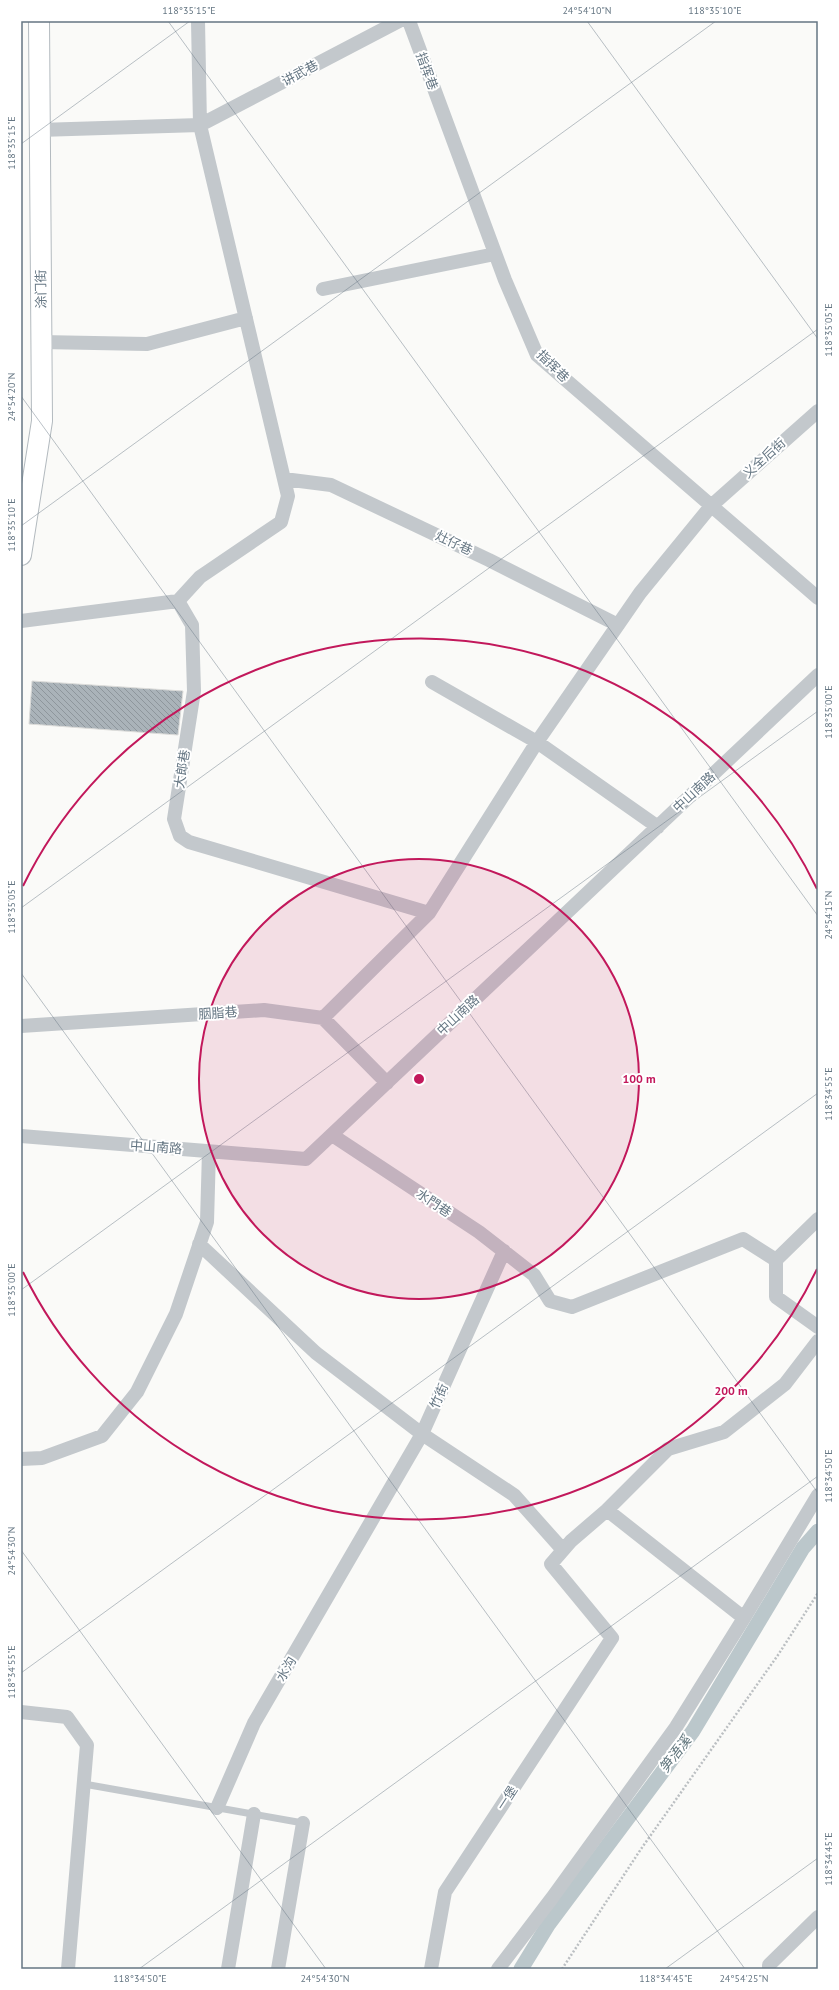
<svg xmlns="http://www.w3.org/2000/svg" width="839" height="1990" font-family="'PT Sans','Noto Sans SC',sans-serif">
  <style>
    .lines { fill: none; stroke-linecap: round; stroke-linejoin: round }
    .canal { stroke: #bbc7cb; stroke-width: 15 }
    .building { fill: url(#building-back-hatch); stroke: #dcdcda }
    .secondary-casing { stroke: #b3babf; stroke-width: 22 }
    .path { stroke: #bbbfc2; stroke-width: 2.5; stroke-dasharray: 2 2; stroke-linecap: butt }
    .lane { stroke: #c3c8cc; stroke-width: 7 }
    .street { stroke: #c3c8cc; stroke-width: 14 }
    .secondary { stroke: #fff; stroke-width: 20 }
    .ticks { fill: none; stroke: #657683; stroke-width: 1; stroke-opacity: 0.45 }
    .ring { fill: none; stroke: #c2185b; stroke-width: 2 }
    .labels { text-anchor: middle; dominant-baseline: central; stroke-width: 4; stroke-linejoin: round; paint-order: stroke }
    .street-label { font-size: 13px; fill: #657683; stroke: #fff }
    .water-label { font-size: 14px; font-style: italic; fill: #60757c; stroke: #fff }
    .centre { fill: #c2185b; stroke: #fff; stroke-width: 2 }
    .ring-label { font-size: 12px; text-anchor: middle; font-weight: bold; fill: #c2185b; stroke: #fff; stroke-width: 4; stroke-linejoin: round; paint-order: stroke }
    .neatline { fill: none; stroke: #657683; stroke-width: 1.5 }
    .ticks-label { font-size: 10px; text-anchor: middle; fill: #657683 }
  </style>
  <defs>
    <pattern id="building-back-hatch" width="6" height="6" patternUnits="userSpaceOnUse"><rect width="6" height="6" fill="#aab3b9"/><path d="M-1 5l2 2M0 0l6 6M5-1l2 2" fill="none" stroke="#8e969c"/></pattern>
  </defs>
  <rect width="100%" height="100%" fill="#fafaf8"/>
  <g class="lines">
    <path class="canal" d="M 521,1969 L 548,1925 L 693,1731 L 803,1548 L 818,1531"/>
  </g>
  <path class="building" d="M 32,681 L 183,691 L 178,735 L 29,724 Z"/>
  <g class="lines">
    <defs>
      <path id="secondary" d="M 21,555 L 42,421 L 39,21"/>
    </defs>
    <use href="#secondary" class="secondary-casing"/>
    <path class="path" d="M 562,1969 L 641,1849 L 778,1655 L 818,1593"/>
    <path class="lane" d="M 84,1784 L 303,1823"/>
    <path class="street" d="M 409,21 L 505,280 L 537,355 L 818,598
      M 39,130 L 200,125 L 198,21
      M 323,289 L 495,254
      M 41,342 L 147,344 L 246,318
      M 284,479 L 331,485 L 489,560 L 618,625
      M 178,601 L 200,577 L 281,522 L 288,496 L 200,125 L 399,21
      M 21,621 L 178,601 L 192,625 L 194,691 L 174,819 L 180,836 L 189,842 L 429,913
      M 432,682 L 537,742 L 658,827
      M 323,1018 L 429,913 L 537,742 L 640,593 L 711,506 L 818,411
      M 21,1026 L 264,1010 L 323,1018 L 387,1083
      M 332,1135 L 479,1232 L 534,1275 L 550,1301 L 572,1307 L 743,1239 L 776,1260 L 818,1219
      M 21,1136 L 306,1159 L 818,675
      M 199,1244 L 316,1353 L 422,1434 L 514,1495 L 563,1550
      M 776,1260 L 776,1297 L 818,1327
      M 21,1459 L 42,1458 L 102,1436 L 137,1392 L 176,1314 L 207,1222 L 209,1151
      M 607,1510 L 744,1618
      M 21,1712 L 67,1717 L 87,1745 L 68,1969
      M 217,1808 L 254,1723 L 422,1434 L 504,1251
      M 228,1969 L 254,1814
      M 278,1969 L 303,1823
      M 431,1969 L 445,1892 L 612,1638 L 551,1564 L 571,1541 L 607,1510 L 668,1449 L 724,1432 L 785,1384 L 818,1341
      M 498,1969 L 552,1898 L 676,1727 L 744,1618 L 818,1495
      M 769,1969 L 769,1965 L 818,1917"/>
    <use href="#secondary" class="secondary"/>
  </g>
  <path class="ticks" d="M 168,21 L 818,916M 587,21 L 818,339M 21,144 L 190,21M 21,396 L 818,1493M 21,526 L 716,21M 21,908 L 818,329M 21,973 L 745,1969M 21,1290 L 818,711M 21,1550 L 326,1969M 21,1673 L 818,1093M 139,1969 L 818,1476M 665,1969 L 818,1858"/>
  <circle cx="419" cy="1079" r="220" fill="#c2185b" fill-opacity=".12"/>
  <g class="ring">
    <circle cx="419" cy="1079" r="220"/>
    <path d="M817 1269A441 441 0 0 1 23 1272M23 886A441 441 0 0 1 817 889"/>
  </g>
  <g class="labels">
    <g class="street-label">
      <text transform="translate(427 71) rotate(70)">指挥巷</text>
      <text transform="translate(300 73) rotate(-28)">讲武巷</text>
      <text transform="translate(41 289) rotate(-91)">涂门街</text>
      <text transform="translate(553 366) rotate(45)">指挥巷</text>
      <text transform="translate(764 458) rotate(-42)">义全后街</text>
      <text transform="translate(454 543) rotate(25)">灶仔巷</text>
      <text transform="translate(182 769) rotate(-81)">大郎巷</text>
      <text transform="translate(694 792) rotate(-43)">中山南路</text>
      <text transform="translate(218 1013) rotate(-4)">胭脂巷</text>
      <text transform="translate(458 1015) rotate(-43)">中山南路</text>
      <text transform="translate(156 1147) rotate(4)">中山南路</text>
      <text transform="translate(434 1203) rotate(34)">水門巷</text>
      <text transform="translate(439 1396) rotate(-66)">竹街</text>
      <text transform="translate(286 1669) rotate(-60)">水沟</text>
      <text transform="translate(507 1798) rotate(-57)">一堡</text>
    </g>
    <g class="water-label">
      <text transform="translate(675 1754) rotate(-53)">笋浯溪</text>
    </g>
  </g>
  <circle cx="419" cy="1079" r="6" class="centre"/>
  <g class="ring-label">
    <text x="639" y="1083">100 m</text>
    <text x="731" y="1395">200 m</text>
  </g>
  <rect width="839" height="1990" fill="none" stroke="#ffffff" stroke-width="44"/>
  <rect x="22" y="22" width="795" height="1946" class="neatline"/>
  <g class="ticks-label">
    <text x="189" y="14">118°35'15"E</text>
    <text x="587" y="14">24°54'10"N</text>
    <text x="715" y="14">118°35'10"E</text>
    <text transform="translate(11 143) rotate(-90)" y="4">118°35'15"E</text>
    <text transform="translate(828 330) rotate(-90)" y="4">118°35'05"E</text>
    <text transform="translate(11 397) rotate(-90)" y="4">24°54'20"N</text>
    <text transform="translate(11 525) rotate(-90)" y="4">118°35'10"E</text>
    <text transform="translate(828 712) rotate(-90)" y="4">118°35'00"E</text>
    <text transform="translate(11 907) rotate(-90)" y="4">118°35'05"E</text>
    <text transform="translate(828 915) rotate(-90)" y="4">24°54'15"N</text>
    <text transform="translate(828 1094) rotate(-90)" y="4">118°34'55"E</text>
    <text transform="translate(11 1290) rotate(-90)" y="4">118°35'00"E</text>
    <text transform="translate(828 1476) rotate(-90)" y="4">118°34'50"E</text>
    <text transform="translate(11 1551) rotate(-90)" y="4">24°54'30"N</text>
    <text transform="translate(11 1672) rotate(-90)" y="4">118°34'55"E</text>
    <text transform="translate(828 1859) rotate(-90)" y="4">118°34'45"E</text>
    <text x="140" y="1982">118°34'50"E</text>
    <text x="325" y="1982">24°54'30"N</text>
    <text x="666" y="1982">118°34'45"E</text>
    <text x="744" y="1982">24°54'25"N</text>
  </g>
</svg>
